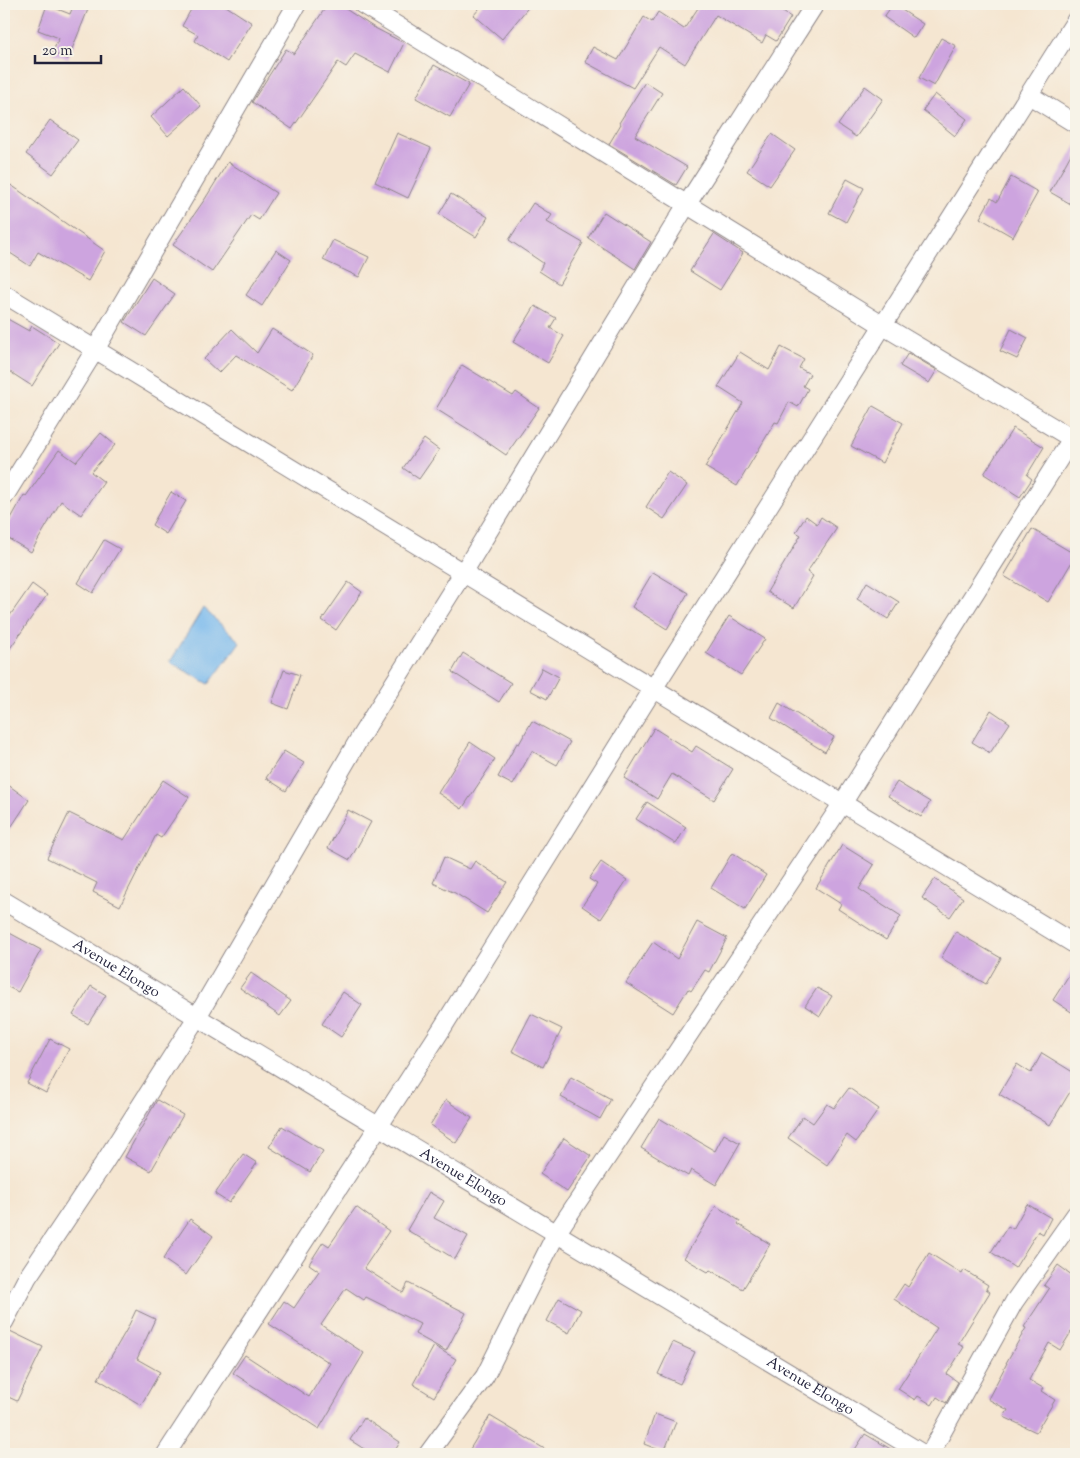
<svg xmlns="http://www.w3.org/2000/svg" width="1080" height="1458" font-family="'Sorts Mill Goudy',serif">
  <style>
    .water { fill: #79b9ed; stroke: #4e6e94 }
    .building { fill: #cda4df }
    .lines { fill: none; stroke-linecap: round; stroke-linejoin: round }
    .street-casing { stroke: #8c8486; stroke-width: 20 }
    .street { stroke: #fff; stroke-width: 18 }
    .labels { text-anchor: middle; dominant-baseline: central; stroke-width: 5; stroke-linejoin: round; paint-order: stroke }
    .street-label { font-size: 15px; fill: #22223b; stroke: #f7f3e8 }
  </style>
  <rect width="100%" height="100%" fill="#f7f3e8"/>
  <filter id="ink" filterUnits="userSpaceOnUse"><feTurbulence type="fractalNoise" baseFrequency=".02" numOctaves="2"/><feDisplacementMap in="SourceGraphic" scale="10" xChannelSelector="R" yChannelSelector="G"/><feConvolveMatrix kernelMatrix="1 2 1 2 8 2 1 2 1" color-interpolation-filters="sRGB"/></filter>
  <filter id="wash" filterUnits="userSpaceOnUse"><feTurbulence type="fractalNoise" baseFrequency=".0096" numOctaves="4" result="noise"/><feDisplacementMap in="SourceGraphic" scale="20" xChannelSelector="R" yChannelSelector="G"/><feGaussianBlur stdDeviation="1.12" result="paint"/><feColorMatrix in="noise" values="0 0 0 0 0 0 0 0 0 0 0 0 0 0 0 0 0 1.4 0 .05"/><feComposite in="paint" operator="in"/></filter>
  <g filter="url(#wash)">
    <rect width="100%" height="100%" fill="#f5e6d1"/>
    <path class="water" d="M 203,608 L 240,642 L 209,684 L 170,662 Z"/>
    <g id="blocks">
      <path class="building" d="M 74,4 L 82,4 L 89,7 L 68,59 L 52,53 L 59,38 L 38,30 L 47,5 L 70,14 Z
        M 194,4 L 223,4 L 252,23 L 227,62 L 195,41 L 198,35 L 182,26 Z
        M 328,4 L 338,4 L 373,27 L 404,43 L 390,72 L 355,54 L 346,67 L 338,62 L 292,129 L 252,102 L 286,49 L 294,54 Z
        M 483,4 L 531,4 L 502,39 L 474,15 Z
        M 698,4 L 785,4 L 781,11 L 791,17 L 776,41 L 766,35 L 762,43 L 716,15 L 685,64 L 659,47 L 633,88 L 585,62 L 593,47 L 618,60 L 644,17 L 652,22 L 658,12 L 684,29 L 700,5 Z
        M 893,4 L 923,24 L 914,38 L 884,17 Z
        M 941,38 L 956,46 L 934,86 L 919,78 Z
        M 434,65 L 469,84 L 450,117 L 416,98 Z
        M 645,82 L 662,93 L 635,136 L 687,167 L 676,185 L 609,144 L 621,124 L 619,123 Z
        M 184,86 L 201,106 L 168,136 L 151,117 Z
        M 865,86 L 883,99 L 856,137 L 838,125 Z
        M 935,94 L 967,119 L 955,136 L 923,110 Z
        M 50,120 L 78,140 L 53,174 L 26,154 Z
        M 397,133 L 431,148 L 408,198 L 375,182 Z
        M 772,134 L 795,150 L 770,186 L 747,171 Z
        M 1076,145 L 1076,207 L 1050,192 Z
        M 228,162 L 276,193 L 259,220 L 251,215 L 212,272 L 173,245 L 205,199 Z
        M 1011,177 L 1038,192 L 1013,237 L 980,218 L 991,198 L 997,202 Z
        M 847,179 L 864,188 L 846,222 L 829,213 Z
        M 11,185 L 105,251 L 88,281 L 38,252 L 30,266 L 4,249 L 4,195 Z
        M 451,194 L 488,217 L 476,237 L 439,214 Z
        M 533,203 L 552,215 L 547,222 L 583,243 L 559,284 L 539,271 L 543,263 L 509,240 Z
        M 604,212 L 651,242 L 635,269 L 588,238 Z
        M 714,234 L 743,253 L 720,290 L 690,271 Z
        M 333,240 L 369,257 L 359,277 L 323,260 Z
        M 276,250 L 291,260 L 262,306 L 246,295 Z
        M 152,278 L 175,294 L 146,336 L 124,322 Z
        M 535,306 L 556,318 L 550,328 L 564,336 L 548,363 L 513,342 Z
        M 4,317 L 29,331 L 32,326 L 59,343 L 32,386 L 4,368 Z
        M 232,329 L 257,353 L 272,329 L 313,355 L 292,390 L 236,355 L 219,373 L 204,359 Z
        M 1011,329 L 1028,338 L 1017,359 L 1000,351 Z
        M 781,347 L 804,359 L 799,368 L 810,374 L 803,386 L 808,389 L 798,407 L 789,402 L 778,423 L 775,422 L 737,486 L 705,467 L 743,403 L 718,387 L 740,352 L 769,370 Z
        M 908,353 L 937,370 L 929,383 L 900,366 Z
        M 462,365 L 513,396 L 516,392 L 539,408 L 506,455 L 471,431 L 436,409 Z
        M 873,406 L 903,423 L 882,463 L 851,446 Z
        M 1013,428 L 1044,447 L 1027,475 L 1032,479 L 1020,497 L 984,474 Z
        M 101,433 L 115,445 L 91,472 L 104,482 L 81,515 L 61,501 L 31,552 L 4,536 L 4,531 L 24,495 L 26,496 L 59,450 L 76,462 Z
        M 424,439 L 439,450 L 419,479 L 403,468 Z
        M 668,472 L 687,485 L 664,519 L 646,507 Z
        M 171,492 L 186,501 L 166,534 L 152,525 Z
        M 806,516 L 817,524 L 821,517 L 837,528 L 807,572 L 813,576 L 794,608 L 767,592 L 801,535 L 796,532 Z
        M 1032,529 L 1076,555 L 1048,602 L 1004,576 Z
        M 104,540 L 120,549 L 93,593 L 78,583 Z
        M 653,572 L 688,593 L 667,629 L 632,607 Z
        M 348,582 L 362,592 L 336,630 L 322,620 Z
        M 867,582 L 899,602 L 888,619 L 857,599 Z
        M 32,584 L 47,595 L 4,657 L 4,624 Z
        M 729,616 L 765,639 L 741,675 L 706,653 Z
        M 463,653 L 511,683 L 499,702 L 452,672 Z
        M 542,668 L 559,677 L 547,699 L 530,690 Z
        M 284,670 L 300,675 L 288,709 L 272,703 Z
        M 779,703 L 834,737 L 825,752 L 771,718 Z
        M 991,710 L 1010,723 L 990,753 L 972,742 Z
        M 532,721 L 570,742 L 557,765 L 532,751 L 513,785 L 498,777 L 517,743 L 519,744 Z
        M 654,728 L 692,752 L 696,746 L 733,769 L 714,800 L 672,774 L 657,799 L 624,778 Z
        M 470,742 L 495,759 L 462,809 L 438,793 Z
        M 284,751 L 304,763 L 286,791 L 266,778 Z
        M 163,780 L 189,797 L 161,838 L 156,835 L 120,906 L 93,892 L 97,883 L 47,858 L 69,813 L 124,840 Z
        M 4,782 L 29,800 L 4,838 Z
        M 897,782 L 930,802 L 921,817 L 888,796 Z
        M 647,802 L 686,827 L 676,844 L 636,819 Z
        M 348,810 L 371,822 L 350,860 L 328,848 Z
        M 842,845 L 874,865 L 859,889 L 901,916 L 886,940 L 838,909 L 841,904 L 816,888 Z
        M 732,853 L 766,875 L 745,909 L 711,888 Z
        M 444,857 L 470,869 L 475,861 L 507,882 L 487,913 L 455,893 L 433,883 Z
        M 601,862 L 627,880 L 601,919 L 582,906 L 597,884 L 589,879 Z
        M 935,879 L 963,898 L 950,917 L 922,898 Z
        M 697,922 L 727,938 L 709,972 L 705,970 L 691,991 L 688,989 L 673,1013 L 626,983 L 653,942 L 677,959 Z
        M 4,930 L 41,950 L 18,992 L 4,985 Z
        M 956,932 L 1001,958 L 986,984 L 941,958 Z
        M 1076,964 L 1076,1015 L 1053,1000 Z
        M 251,973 L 291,1001 L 280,1016 L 240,988 Z
        M 91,986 L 106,995 L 88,1024 L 73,1015 Z
        M 817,988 L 832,996 L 820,1016 L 805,1006 Z
        M 343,992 L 362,1005 L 341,1037 L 322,1024 Z
        M 531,1014 L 562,1029 L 543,1067 L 512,1051 Z
        M 50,1039 L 69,1049 L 46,1093 L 27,1083 Z
        M 1042,1053 L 1076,1074 L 1076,1082 L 1050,1125 L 999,1094 L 1017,1064 L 1031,1073 Z
        M 571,1077 L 611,1099 L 600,1119 L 561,1097 Z
        M 849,1088 L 879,1109 L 856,1142 L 847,1135 L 827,1165 L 788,1138 L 803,1116 L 813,1123 L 827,1104 L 834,1108 Z
        M 157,1100 L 183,1115 L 151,1171 L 125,1157 Z
        M 446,1100 L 472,1118 L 456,1143 L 430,1125 Z
        M 659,1118 L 715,1151 L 724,1134 L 740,1143 L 716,1185 L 691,1170 L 688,1176 L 641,1148 Z
        M 282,1126 L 323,1151 L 310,1172 L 269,1147 Z
        M 564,1138 L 591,1156 L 567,1192 L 540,1174 Z
        M 243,1154 L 257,1163 L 229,1203 L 215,1194 Z
        M 429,1192 L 444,1201 L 434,1218 L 468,1236 L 455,1259 L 407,1230 Z
        M 1027,1204 L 1051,1218 L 1043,1234 L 1038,1231 L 1015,1268 L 991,1252 L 1008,1226 L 1013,1229 Z
        M 716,1206 L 740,1221 L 738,1224 L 770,1244 L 743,1289 L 710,1270 L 708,1272 L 684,1258 Z
        M 356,1207 L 389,1231 L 364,1268 L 403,1293 L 408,1283 L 466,1313 L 446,1351 L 415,1334 L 420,1324 L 366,1297 L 364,1300 L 346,1288 L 321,1325 L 364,1353 L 319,1429 L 233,1373 L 245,1355 L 309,1397 L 330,1363 L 269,1324 L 284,1301 L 294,1308 L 319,1271 L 309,1264 L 323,1242 L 329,1246 Z
        M 190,1219 L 213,1236 L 186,1275 L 163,1259 Z
        M 929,1253 L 962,1274 L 964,1270 L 988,1285 L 986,1289 L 990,1292 L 958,1344 L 964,1347 L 947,1374 L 958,1382 L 946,1403 L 937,1397 L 932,1405 L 918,1396 L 915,1400 L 898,1389 L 937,1328 L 894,1299 L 904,1284 L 908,1287 Z
        M 1058,1265 L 1076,1278 L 1076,1324 L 1060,1350 L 1049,1343 L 1029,1380 L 1043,1388 L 1041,1391 L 1055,1400 L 1036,1432 L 1004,1417 L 1008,1410 L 988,1399 L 1007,1363 L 1006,1363 L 1026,1328 L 1024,1327 L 1049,1289 L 1044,1285 Z
        M 559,1298 L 581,1310 L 569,1333 L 547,1321 Z
        M 136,1310 L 155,1319 L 137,1359 L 160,1372 L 141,1405 L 98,1379 L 127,1329 Z
        M 10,1331 L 43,1347 L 17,1401 L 4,1395 L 4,1333 Z
        M 673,1342 L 695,1352 L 680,1384 L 658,1374 Z
        M 434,1346 L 456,1359 L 434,1397 L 413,1384 Z
        M 655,1414 L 676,1422 L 664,1452 L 644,1444 Z
        M 490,1416 L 553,1454 L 467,1454 Z
        M 364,1418 L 400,1442 L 393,1454 L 372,1454 L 350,1440 Z
        M 865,1434 L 899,1454 L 852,1454 Z"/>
    </g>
  </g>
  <g filter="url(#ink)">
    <use href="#blocks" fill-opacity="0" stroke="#8c8486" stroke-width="1"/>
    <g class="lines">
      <defs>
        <g id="street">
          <path d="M 362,4 L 882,325 L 1076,441"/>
          <path d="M 1029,95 L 1076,124"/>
          <path d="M 4,294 L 1076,945"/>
          <path d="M 4,497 L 95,350 L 297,4"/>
          <path id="s1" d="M 4,901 L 923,1454"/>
          <path d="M 4,1322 L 27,1278 L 104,1163 L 197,1017 L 362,734 L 463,573 L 687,204 L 815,4"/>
          <path d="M 166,1454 L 441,1030 L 653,689 L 1076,20"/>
          <path d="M 428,1454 L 485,1376 L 556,1234 L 842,804 L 1076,432"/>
          <path d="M 930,1454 L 1014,1302 L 1076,1214"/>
        </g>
      </defs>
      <use href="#street" class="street-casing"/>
      <use href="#street" class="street"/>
    </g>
  </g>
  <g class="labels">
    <g class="street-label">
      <text stroke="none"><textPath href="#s1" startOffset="131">Avenue Elongo</textPath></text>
      <text stroke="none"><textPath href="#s1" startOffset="536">Avenue Elongo</textPath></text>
      <text stroke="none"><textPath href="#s1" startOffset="941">Avenue Elongo</textPath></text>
    </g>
  </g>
  <rect width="1080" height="1458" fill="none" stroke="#f7f3e8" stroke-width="20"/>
  <path d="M35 55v8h66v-8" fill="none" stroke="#22223b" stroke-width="2.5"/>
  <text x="42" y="55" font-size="15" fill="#22223b" stroke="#f7f3e8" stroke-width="4" paint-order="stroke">20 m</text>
</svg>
